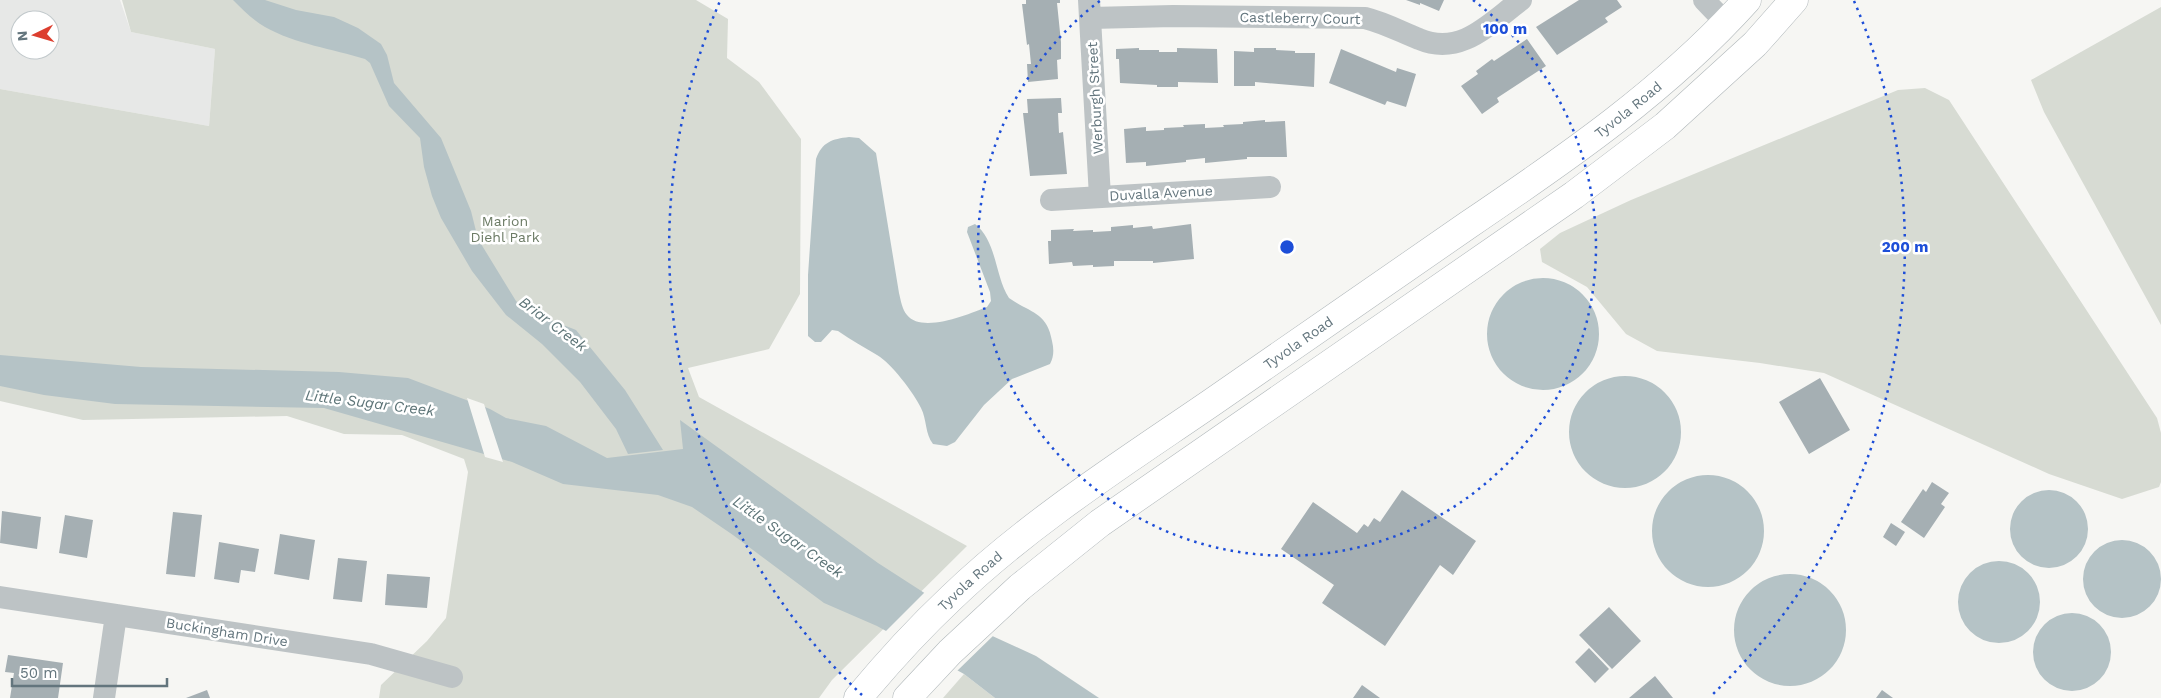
<svg xmlns="http://www.w3.org/2000/svg" width="2161" height="698" font-family="'Work Sans',sans-serif">
  <style>
    .built { fill: #e7e8e7; fill-rule: evenodd }
    .green { fill: #d7dbd3 }
    .water { fill: #b5c3c6 }
    .pier { fill: #f6f6f3 }
    .building { fill: #a5afb3 }
    .lines { fill: none; stroke-linecap: round; stroke-linejoin: round }
    .secondary-casing { stroke: #b0b7ba; stroke-width: 29 }
    .minor { stroke: #bdc3c5; stroke-width: 22 }
    .secondary { stroke: #fff; stroke-width: 28 }
    .ring { fill: none; stroke: #1d4ed8; stroke-width: 2.5; stroke-dasharray: 2.5 5 }
    .labels { text-anchor: middle; dominant-baseline: central; stroke-width: 5; stroke-linejoin: round; paint-order: stroke }
    .street-label { font-size: 14px; fill: #63757d; stroke: #fff }
    .park-label { font-size: 14px; fill: #6c7b65; stroke: #fff }
    .water-label { font-size: 15px; font-style: italic; fill: #5e7578; stroke: #fff }
    .centre { fill: #1d4ed8; stroke: #fff; stroke-width: 2.5 }
    .ring-label { font-size: 15px; text-anchor: middle; font-weight: bold; fill: #1d4ed8; stroke: #fff; stroke-width: 5; stroke-linejoin: round; paint-order: stroke }
  </style>
  <rect width="100%" height="100%" fill="#f6f6f3"/>
  <path class="built" d="M 0,0 L 120,0 L 131,32 L 215,49 L 209,126 L 0,89 ZM 20,20 L 50,20 L 50,50 L 20,50 Z"/>
  <path class="green" d="M 122,0 L 696,0 L 728,19 L 727,58 L 759,82 L 801,139 L 800,294 L 769,349 L 688,368 L 699,397 L 967,546 L 832,680 L 819,698 L 379,698 L 381,685 L 427,641 L 446,618 L 468,472 L 464,459 L 402,435 L 344,434 L 287,416 L 83,420 L 0,401 L 0,89 L 209,126 L 215,49 L 131,32 Z
    M 2161,7 L 2161,325 L 2044,112 L 2031,80 Z
    M 1925,88 L 1949,100 L 2157,418 L 2161,433 L 2161,482 L 2159,487 L 2122,499 L 2049,474 L 1824,373 L 1760,363 L 1657,351 L 1626,334 L 1587,287 L 1542,262 L 1540,249 L 1560,233 L 1631,200 L 1898,90 Z
    M 964,674 L 995,698 L 943,698 Z"/>
  <path class="water" d="M 233,0 L 265,0 L 296,10 L 334,17 L 358,28 L 381,44 L 387,55 L 394,83 L 441,138 L 471,211 L 478,239 L 516,301 L 528,311 L 576,330 L 625,390 L 663,450 L 628,454 L 616,429 L 580,382 L 542,344 L 506,315 L 472,271 L 441,218 L 432,196 L 424,167 L 420,138 L 389,106 L 370,63 L 365,59 C 333,49 295,44 265,27 C 253,20 243,10 233,0 Z
    M 849,137 L 859,138 L 876,153 L 899,293 C 901,301 902,309 907,315 C 922,334 969,314 987,307 L 991,301 L 990,292 L 967,232 L 968,227 L 975,224 C 997,241 995,277 1009,298 C 1030,313 1047,312 1052,341 C 1054,349 1054,357 1050,364 L 1012,379 L 984,405 L 955,442 L 947,446 L 933,444 C 925,434 927,420 921,408 C 914,393 891,363 877,355 C 864,347 851,340 838,331 L 832,330 L 821,342 L 815,342 L 808,336 L 808,275 L 816,159 C 822,142 832,139 849,137 Z
    M1487 334a56 56 0 1 1 112 0a56 56 0 1 1-112 0Z
    M 0,355 L 141,367 L 339,372 L 408,378 L 490,409 L 506,418 L 546,426 L 607,458 L 683,449 L 680,420 L 878,563 L 988,634 L 1036,656 L 1099,698 L 995,698 L 964,674 L 877,626 L 824,603 L 733,535 L 692,507 L 658,495 L 563,484 L 512,462 L 324,408 L 115,404 L 44,395 L 0,386 Z
    M1569 432a56 56 0 1 1 112 0a56 56 0 1 1-112 0Z
    M1652 531a56 56 0 1 1 112 0a56 56 0 1 1-112 0Z
    M2010 529a39 39 0 1 1 78 0a39 39 0 1 1-78 0Z
    M2083 579a39 39 0 1 1 78 0a39 39 0 1 1-78 0Z
    M1958 602a41 41 0 1 1 82 0a41 41 0 1 1-82 0Z
    M1734 630a56 56 0 1 1 112 0a56 56 0 1 1-112 0Z
    M2033 652a39 39 0 1 1 78 0a39 39 0 1 1-78 0Z"/>
  <path class="pier" d="M 467,398 L 484,404 L 503,462 L 485,457 Z
    M 926,591 L 995,634 L 956,672 L 884,633 Z"/>
  <path class="building" d="M 1026,0 L 1060,0 L 1060,3 L 1057,3 L 1061,42 L 1061,59 L 1057,60 L 1058,79 L 1028,82 L 1027,64 L 1031,64 L 1029,44 L 1027,45 L 1022,4 L 1026,4 Z
    M 1406,0 L 1444,0 L 1439,11 L 1420,3 L 1420,5 Z
    M 1579,0 L 1617,0 L 1622,7 L 1605,18 L 1608,22 L 1557,55 L 1536,27 Z
    M 1527,39 L 1546,66 L 1497,98 L 1499,102 L 1482,114 L 1461,86 L 1478,74 L 1476,71 L 1492,59 L 1494,61 Z
    M 1139,48 L 1139,50 L 1159,50 L 1159,52 L 1177,52 L 1177,48 L 1217,49 L 1218,83 L 1178,82 L 1178,87 L 1157,87 L 1157,85 L 1120,83 L 1119,59 L 1116,59 L 1116,49 Z
    M 1254,48 L 1276,48 L 1276,50 L 1295,51 L 1295,53 L 1315,53 L 1314,87 L 1255,82 L 1255,86 L 1234,86 L 1234,51 L 1254,52 Z
    M 1341,49 L 1396,72 L 1397,68 L 1416,74 L 1406,107 L 1387,101 L 1385,105 L 1329,83 Z
    M 1061,98 L 1062,113 L 1058,113 L 1059,133 L 1063,132 L 1067,174 L 1030,176 L 1023,113 L 1028,113 L 1027,99 Z
    M 1265,120 L 1265,122 L 1285,121 L 1287,157 L 1247,157 L 1247,159 L 1205,163 L 1205,158 L 1186,160 L 1186,162 L 1146,166 L 1146,162 L 1126,163 L 1124,129 L 1146,127 L 1146,131 L 1164,130 L 1164,128 L 1184,127 L 1183,125 L 1205,124 L 1205,128 L 1224,127 L 1223,125 L 1243,124 L 1243,122 Z
    M 1191,224 L 1194,259 L 1153,263 L 1153,261 L 1114,261 L 1114,266 L 1093,267 L 1093,265 L 1073,266 L 1072,262 L 1049,264 L 1048,241 L 1051,241 L 1051,230 L 1074,229 L 1073,231 L 1093,230 L 1093,232 L 1111,231 L 1111,227 L 1133,225 L 1133,228 L 1152,226 L 1153,229 Z
    M 1820,378 L 1850,430 L 1809,454 L 1779,402 Z
    M 1932,482 L 1949,493 L 1941,504 L 1945,507 L 1924,538 L 1901,522 L 1923,489 L 1926,492 Z
    M 1402,490 L 1476,541 L 1453,575 L 1440,565 L 1385,646 L 1322,603 L 1334,585 L 1281,549 L 1313,502 L 1357,533 L 1364,524 L 1368,527 L 1374,518 L 1380,522 Z
    M 2,511 L 41,517 L 37,549 L 0,543 Z
    M 173,512 L 202,515 L 195,577 L 166,574 Z
    M 65,515 L 93,520 L 87,558 L 59,553 Z
    M 1891,523 L 1905,532 L 1896,546 L 1883,537 Z
    M 280,534 L 315,540 L 309,580 L 274,574 Z
    M 219,542 L 259,549 L 255,572 L 241,570 L 239,583 L 214,579 Z
    M 338,558 L 367,561 L 362,602 L 333,599 Z
    M 387,574 L 430,577 L 427,608 L 385,605 Z
    M 1609,607 L 1641,641 L 1612,669 L 1579,635 Z
    M 1589,648 L 1609,669 L 1595,683 L 1575,662 Z
    M 8,655 L 63,663 L 58,698 L 10,698 L 14,673 L 5,672 Z
    M 1655,676 L 1673,698 L 1629,698 Z
    M 1362,685 L 1380,698 L 1353,698 Z
    M 207,690 L 210,698 L 186,698 Z
    M 1882,690 L 1893,698 L 1876,698 Z"/>
  <g class="lines">
    <defs>
      <g id="secondary">
        <path id="s1" d="M 858,698 C 887,663 918,629 951,598 C 1029,523 1122,464 1211,403 C 1297,344 1382,284 1468,225 C 1567,158 1667,89 1747,0"/>
        <path d="M 907,698 L 950,652 L 1020,587 L 1100,523 L 1574,195 L 1665,126 L 1755,44 L 1794,0"/>
      </g>
    </defs>
    <use href="#secondary" class="secondary-casing"/>
    <path class="minor" d="M 1089,0 L 1100,197
      M 1704,0 L 1726,23
      M 1091,18 L 1173,16 L 1365,18 C 1385,23 1401,32 1419,39 C 1461,57 1490,23 1521,0
      M 1051,200 L 1270,187
      M 0,597 L 371,654 L 452,677
      M 104,698 L 116,615"/>
    <use href="#secondary" class="secondary"/>
  </g>
  <g class="ring">
    <path d="M1473 0A309 309 0 1 1 1101 0"/>
    <path d="M862 695A618 618 0 0 1 720 1M1854 1A618 618 0 0 1 1712 695"/>
  </g>
  <g class="labels">
    <g class="street-label">
      <text transform="translate(1300 18) rotate(1)">Castleberry Court</text>
      <text transform="translate(1095 98) rotate(-93)">Werburgh Street</text>
      <text stroke="none"><textPath href="#s1" startOffset="972">Tyvola Road</textPath></text>
      <text transform="translate(1161 193) rotate(-3)">Duvalla Avenue</text>
      <text stroke="none"><textPath href="#s1" startOffset="568">Tyvola Road</textPath></text>
      <text stroke="none"><textPath href="#s1" startOffset="162">Tyvola Road</textPath></text>
      <text transform="translate(227 632) rotate(9)">Buckingham Drive</text>
    </g>
    <g class="park-label">
      <text x="505" y="221">Marion<tspan x="505" dy="16">Diehl Park</tspan></text>
    </g>
    <g class="water-label">
      <text transform="translate(553 324) rotate(37)">Briar Creek</text>
      <text transform="translate(370 403) rotate(7)">Little Sugar Creek</text>
      <text transform="translate(788 537) rotate(35)">Little Sugar Creek</text>
    </g>
  </g>
  <circle cx="1287" cy="247" r="8" class="centre"/>
  <g class="ring-label">
    <text x="1505" y="34">100 m</text>
    <text x="1905" y="252">200 m</text>
  </g>
  <g transform="translate(35 35) rotate(265)"><circle r="24" fill="#ffffff" stroke="#c1c8cb"/>
  <path d="M0-4L9 19L0 12L-9 19Z" fill="#dc3e2e"/>
  <text y="-8" font-size="14" font-weight="bold" text-anchor="middle" fill="#63757d">N</text>
  </g>
  <path d="M12 678v8h155v-8" fill="none" stroke="#63757d" stroke-width="2.5"/>
  <text x="20" y="678" font-size="15" fill="#63757d" stroke="#ffffff" stroke-width="4" paint-order="stroke">50 m</text>
</svg>
